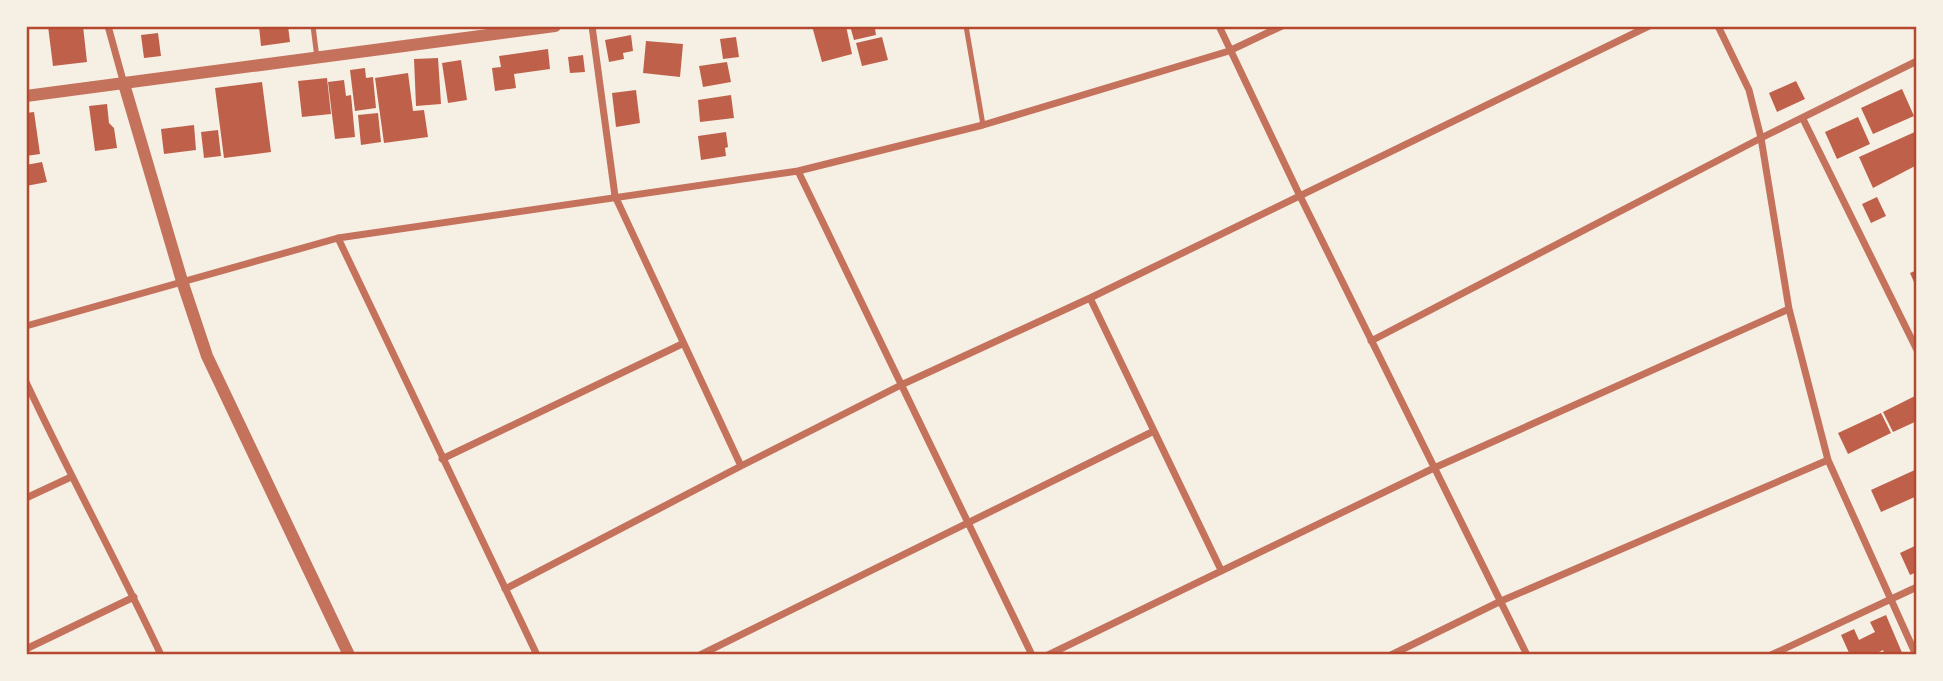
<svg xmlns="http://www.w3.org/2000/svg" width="1943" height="681" font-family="Quicksand,sans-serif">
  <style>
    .building { fill: #bf614a }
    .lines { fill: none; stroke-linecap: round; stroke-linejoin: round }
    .service { stroke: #c5725c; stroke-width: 5 }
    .minor { stroke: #c5725c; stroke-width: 7 }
    .tertiary { stroke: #c5725c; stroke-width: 12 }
    .neatline { fill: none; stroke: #b5482f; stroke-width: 2.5 }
  </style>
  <rect width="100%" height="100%" fill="#f6efe4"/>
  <path class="building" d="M 48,26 L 83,26 L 87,62 L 53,66 Z
    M 259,26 L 288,26 L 290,42 L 261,46 Z
    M 812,26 L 846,26 L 852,54 L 822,62 Z
    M 850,26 L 882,26 L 882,27 L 875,29 L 876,35 L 854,40 Z
    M 158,33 L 161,56 L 144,58 L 141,35 Z
    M 631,35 L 633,51 L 623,53 L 624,59 L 609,62 L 605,40 Z
    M 736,37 L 739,57 L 723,59 L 720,39 Z
    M 882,37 L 888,60 L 862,66 L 856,43 Z
    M 646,41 L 683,44 L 680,77 L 643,73 Z
    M 548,49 L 550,69 L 514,74 L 516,88 L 495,91 L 492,68 L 501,67 L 499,56 Z
    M 583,55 L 585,72 L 570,73 L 568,57 Z
    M 438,58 L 441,104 L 416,106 L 414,59 Z
    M 461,60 L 467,100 L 448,103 L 442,63 Z
    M 727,62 L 731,82 L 703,87 L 699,66 Z
    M 365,68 L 366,78 L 373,77 L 376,108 L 355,111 L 350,70 Z
    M 408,73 L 413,111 L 424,110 L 428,137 L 384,143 L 375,78 Z
    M 327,78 L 331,114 L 302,117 L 298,81 Z
    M 344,80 L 346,96 L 351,95 L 355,137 L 335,139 L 328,82 Z
    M 1796,81 L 1805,99 L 1777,112 L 1769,93 Z
    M 262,82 L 271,152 L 224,158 L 215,88 Z
    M 1902,89 L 1914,116 L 1873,134 L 1861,108 Z
    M 636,90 L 640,123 L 616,127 L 612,93 Z
    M 731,95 L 734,118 L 700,122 L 698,100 Z
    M 107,104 L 109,123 L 114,128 L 117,148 L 95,151 L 89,106 Z
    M 34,112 L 40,154 L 26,156 L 26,113 Z
    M 378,113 L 381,142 L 361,145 L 358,115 Z
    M 1858,117 L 1870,144 L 1837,159 L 1825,132 Z
    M 194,125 L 196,150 L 164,154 L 161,129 Z
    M 218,130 L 221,156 L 204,158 L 201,132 Z
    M 1917,131 L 1917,165 L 1873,188 L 1859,157 Z
    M 726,132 L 728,147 L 725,148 L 726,156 L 701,160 L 698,136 Z
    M 42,162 L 47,182 L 26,186 L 26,165 Z
    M 1877,197 L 1886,216 L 1871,223 L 1862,204 Z
    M 1917,270 L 1917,289 L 1910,273 Z
    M 1917,395 L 1917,421 L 1893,432 L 1883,412 Z
    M 1881,413 L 1891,433 L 1848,454 L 1838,433 Z
    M 1917,469 L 1917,496 L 1881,512 L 1871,490 Z
    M 1917,545 L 1917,572 L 1910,575 L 1900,553 Z
    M 1886,615 L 1903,655 L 1885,655 L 1883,650 L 1873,655 L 1850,655 L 1841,635 L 1854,629 L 1859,640 L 1875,632 L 1870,622 Z"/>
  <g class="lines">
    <path class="service" d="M 313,26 L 317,58
      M 966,26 L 983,125"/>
    <path class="minor" d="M 108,26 L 124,84
      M 592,26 L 615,196 L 741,466
      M 1219,26 L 1299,194 L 1527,655
      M 1718,26 L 1749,90 L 1761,138 L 1789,309 L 1828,460 L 1916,655
      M 1803,119 L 1917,350
      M 798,171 L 1032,655
      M 338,238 L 537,655
      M 1090,298 L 1221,570
      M 26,326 L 338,238 L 798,171 L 983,125 L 1229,51 L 1282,26
      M 1371,341 L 1761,138 L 1917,61
      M 26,382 C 69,474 118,563 161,655
      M 442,459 L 682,344
      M 26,498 L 71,477
      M 505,589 L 741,466 L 901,385 L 1090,298 L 1649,26
      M 26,649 L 134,597
      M 700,655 L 1154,431
      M 1048,655 L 1434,468 L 1789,309
      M 1391,655 L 1501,601 L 1828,460
      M 1771,655 L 1917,587"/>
    <path class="tertiary" d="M 124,84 L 182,281 L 207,356 L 349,655
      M 26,96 L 555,26"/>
  </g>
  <rect width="1943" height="681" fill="none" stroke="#f6efe4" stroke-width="56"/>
  <rect x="28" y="28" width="1887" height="625" class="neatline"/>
</svg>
